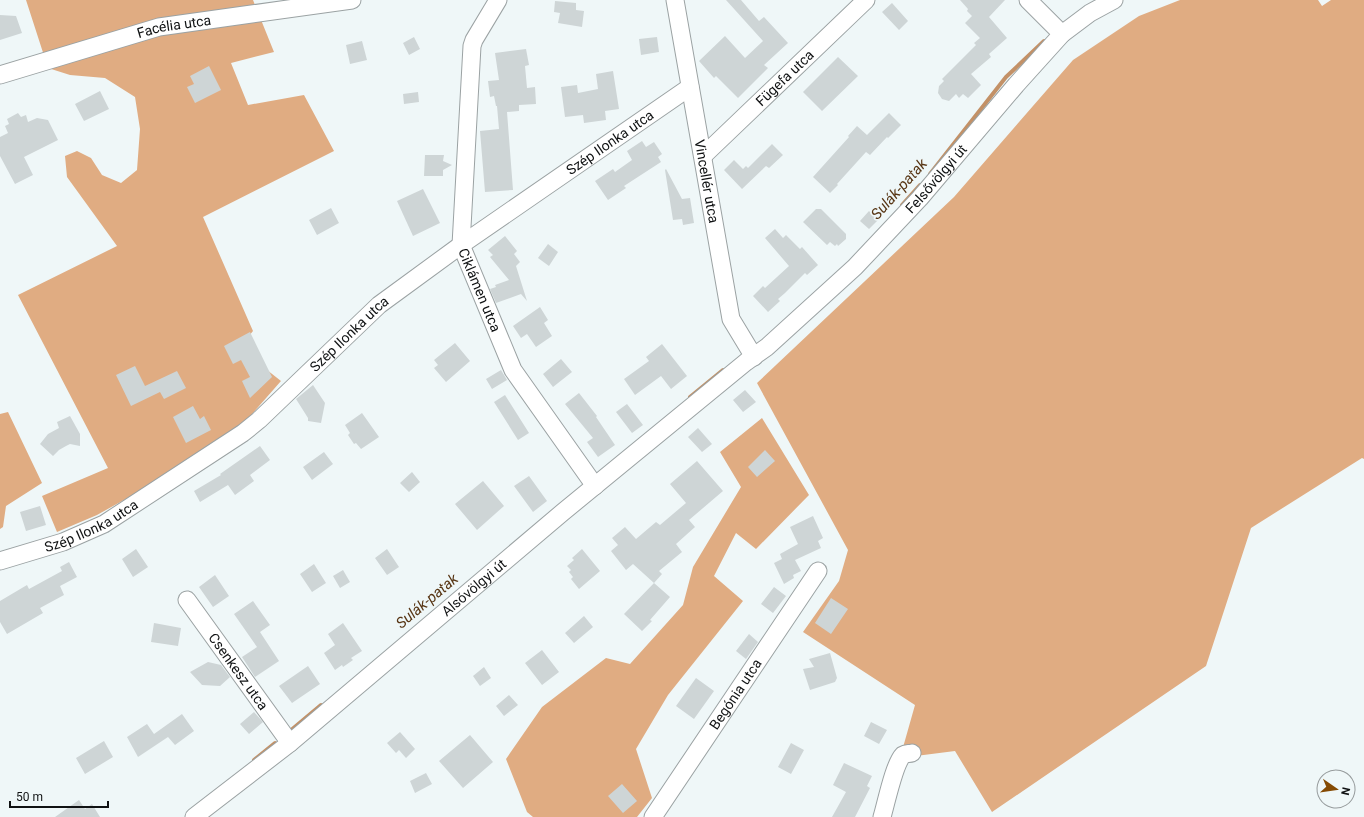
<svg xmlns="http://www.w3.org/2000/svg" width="1364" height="817" font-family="Roboto,sans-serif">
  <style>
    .forest { fill: #e0ac82 }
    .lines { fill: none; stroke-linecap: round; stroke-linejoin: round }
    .stream { stroke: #c39167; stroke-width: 4 }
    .building { fill: #ced5d6 }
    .minor-casing { stroke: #9ba2a3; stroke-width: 19 }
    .minor { stroke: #fff; stroke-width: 17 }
    .labels { text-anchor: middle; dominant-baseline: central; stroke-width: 3.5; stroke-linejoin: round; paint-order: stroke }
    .street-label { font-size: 14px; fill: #101213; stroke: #eff7f8 }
    .water-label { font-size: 15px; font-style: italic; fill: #583615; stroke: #eff7f8 }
  </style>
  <rect width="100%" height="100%" fill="#eff7f8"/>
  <path class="forest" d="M 26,0 L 253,0 L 274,52 L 231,63 L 248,105 L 304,95 L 334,151 L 203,217 L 253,331 L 239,348 L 281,381 L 239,429 L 140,491 L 97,515 L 57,532 L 42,496 L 108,468 L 18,295 L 117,246 L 67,177 L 65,156 L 77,151 L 91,158 L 102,175 L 121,183 L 137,170 L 140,129 L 135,97 L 105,78 L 70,75 L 48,68 Z
    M 1180,0 L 1318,0 L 1322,6 L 1331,0 L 1364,0 L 1364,459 L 1362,458 L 1251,528 L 1206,666 L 992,812 L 955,751 L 900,758 L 915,705 L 803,632 L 839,581 L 848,550 L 757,383 L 954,197 L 1073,60 L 1139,16 Z
    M 8,412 L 42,483 L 6,506 L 3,527 L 0,529 L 0,414 Z
    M 762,418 L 809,495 L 756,549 L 736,533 L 714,576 L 743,601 L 668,695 L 636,749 L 652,798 L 637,817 L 533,817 L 527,812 L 506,759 L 542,707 L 606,658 L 630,664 L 683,605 L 693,567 L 741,487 L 720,452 Z"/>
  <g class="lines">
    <path class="stream" d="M 930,174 L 1006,77 L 1044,41
      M 902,205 L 920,185
      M 690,397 L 723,370
      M 290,731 L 321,705
      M 254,760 L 275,743"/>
  </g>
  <path class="building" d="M 726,0 L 741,0 L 759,21 L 764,17 L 788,43 L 764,65 L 768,68 L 738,98 L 716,76 L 714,78 L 699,61 L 725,36 L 745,58 L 763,41 Z
    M 960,0 L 1005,0 L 989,17 L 1007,38 L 989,54 L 991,57 L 971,74 L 981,85 L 968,98 L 963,94 L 959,98 L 956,94 L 949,101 L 942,99 L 938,93 L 939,86 L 944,81 L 942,79 L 976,45 L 974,43 L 980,38 L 965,23 L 972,16 L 967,11 L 968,9 Z
    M 555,1 L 576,3 L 576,10 L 584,11 L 582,27 L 558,23 L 560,13 L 554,12 Z
    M 892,3 L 908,21 L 899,30 L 882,12 Z
    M 0,15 L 16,16 L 22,33 L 0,40 Z
    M 414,37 L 420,49 L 409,55 L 403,43 Z
    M 657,37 L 659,52 L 641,55 L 639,39 Z
    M 362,41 L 367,60 L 350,64 L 346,45 Z
    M 526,49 L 529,65 L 525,66 L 527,88 L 535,87 L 536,104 L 519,105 L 519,111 L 507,112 L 513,190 L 485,192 L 480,131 L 499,129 L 497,106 L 496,106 L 494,96 L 490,97 L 488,81 L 499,80 L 495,53 Z
    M 838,57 L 858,76 L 822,111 L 803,92 Z
    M 209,66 L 221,90 L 195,103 L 187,87 L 194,84 L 190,76 Z
    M 613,71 L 619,109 L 605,111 L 606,120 L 584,123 L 583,115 L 565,117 L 561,87 L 577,85 L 578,93 L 598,89 L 596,74 Z
    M 100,91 L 109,109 L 84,121 L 75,104 Z
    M 418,92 L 419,102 L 404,104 L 403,94 Z
    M 18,113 L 21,117 L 26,115 L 28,122 L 37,118 L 48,120 L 58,140 L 24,157 L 33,175 L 15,184 L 0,156 L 0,137 L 8,133 L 5,126 L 9,124 L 7,119 Z
    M 889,113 L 901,125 L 888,138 L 887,137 L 870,155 L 866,152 L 837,184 L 838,185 L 830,193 L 813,177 L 849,137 L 848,136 L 857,126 L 867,135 Z
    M 642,141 L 646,147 L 654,142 L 662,154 L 658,157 L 661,162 L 624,186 L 626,188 L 608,200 L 595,181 L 613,169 L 615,172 L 632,160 L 627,151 Z
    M 772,144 L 783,155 L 769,168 L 766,166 L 742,189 L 724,170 L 734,160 L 743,169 L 746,166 L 748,168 Z
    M 425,155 L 444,155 L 443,161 L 452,165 L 443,170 L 443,176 L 424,176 Z
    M 666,169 L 682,199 L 690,198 L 694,223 L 683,225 L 682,219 L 673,220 L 665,170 Z
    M 423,189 L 440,223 L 413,236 L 397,201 Z
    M 331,208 L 339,223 L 317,235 L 309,220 Z
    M 816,209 L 821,209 L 846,234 L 846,239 L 838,246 L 837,244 L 835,246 L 830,242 L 827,245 L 803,222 Z
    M 869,211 L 878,220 L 869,229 L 860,221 Z
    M 775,229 L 783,238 L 786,235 L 800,249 L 802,247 L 818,265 L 807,275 L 805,273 L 785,293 L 778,299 L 780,301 L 768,312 L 753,296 L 763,286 L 765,288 L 789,266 L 765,238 Z
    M 505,236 L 517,251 L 514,254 L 520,262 L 516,266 L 527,301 L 521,294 L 496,303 L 490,289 L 496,287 L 495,285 L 509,280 L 490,257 L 493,255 L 488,250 Z
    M 548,244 L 558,252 L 549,266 L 538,258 Z
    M 540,307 L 548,320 L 544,323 L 552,336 L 536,347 L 527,334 L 521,338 L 513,326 Z
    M 250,332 L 272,377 L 250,398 L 242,381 L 250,377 L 241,360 L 233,364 L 224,346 Z
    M 455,343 L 470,361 L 446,382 L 434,368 L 438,365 L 434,360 Z
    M 662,344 L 687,376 L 671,389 L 661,376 L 635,395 L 624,379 L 649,361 L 646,357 Z
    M 561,359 L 572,372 L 553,387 L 543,374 Z
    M 135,366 L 145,386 L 177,371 L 186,388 L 164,399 L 160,392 L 131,406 L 116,375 Z
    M 501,370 L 507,380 L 492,389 L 486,379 Z
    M 313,385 L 325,403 L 321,423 L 308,421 L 308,418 L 296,399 Z
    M 745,390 L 756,402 L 743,412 L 733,400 Z
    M 579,393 L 597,416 L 596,417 L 615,445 L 598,457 L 587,442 L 593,438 L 565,404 Z
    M 505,395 L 529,433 L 518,440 L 494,402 Z
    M 627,404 L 643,425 L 632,433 L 616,412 Z
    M 193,406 L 200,419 L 204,416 L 211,430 L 186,443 L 173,417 Z
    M 362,413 L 379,437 L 361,449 L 356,443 L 354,444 L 348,435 L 350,433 L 345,425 Z
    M 70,416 L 80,434 L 80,446 L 70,444 L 66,446 L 59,450 L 53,456 L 40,444 L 48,434 L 59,428 L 57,422 Z
    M 698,428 L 712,444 L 702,452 L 688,437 Z
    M 260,446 L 270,460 L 250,475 L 254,481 L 235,495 L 228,485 L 200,502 L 194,491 L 221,475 L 220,474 Z
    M 765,450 L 775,461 L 757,477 L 748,467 Z
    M 324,452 L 333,464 L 312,480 L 303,467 Z
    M 697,461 L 723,491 L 689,520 L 695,527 L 676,544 L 682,552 L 659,571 L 662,574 L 654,583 L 633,564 L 626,570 L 611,551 L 618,545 L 612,538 L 625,527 L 636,539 L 656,522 L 660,525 L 686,503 L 670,484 Z
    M 412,472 L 420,482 L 409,492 L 400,483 Z
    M 529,476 L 547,501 L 533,512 L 514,486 Z
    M 483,481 L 504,506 L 477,530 L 455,504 Z
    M 40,506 L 46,525 L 26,531 L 20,512 Z
    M 813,516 L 823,538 L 818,541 L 821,548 L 795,560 L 801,571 L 793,575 L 794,578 L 784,584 L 774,563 L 782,559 L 780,554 L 798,544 L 790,527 Z
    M 136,549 L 148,567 L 133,577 L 122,559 Z
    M 387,549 L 399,567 L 387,575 L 375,558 Z
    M 582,549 L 600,571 L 579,589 L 571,579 L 573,577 L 569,572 L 571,570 L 567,566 L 574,560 L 572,558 Z
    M 69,562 L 77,577 L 60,586 L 64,595 L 40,608 L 43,613 L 7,634 L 0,622 L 0,601 L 27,585 L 29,589 L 62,571 L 60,567 Z
    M 314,564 L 326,583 L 312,592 L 300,574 Z
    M 343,570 L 350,582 L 340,588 L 333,576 Z
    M 215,575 L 229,596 L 213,607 L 199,587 Z
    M 654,583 L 670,597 L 650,620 L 652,621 L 642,631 L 624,614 Z
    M 774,587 L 786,596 L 773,613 L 761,604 Z
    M 831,598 L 848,609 L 831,634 L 815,623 Z
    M 253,601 L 270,625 L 260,632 L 279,661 L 255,677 L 242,657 L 257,647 L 234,614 Z
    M 584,616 L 593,627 L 574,643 L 565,633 Z
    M 154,623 L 181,628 L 178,646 L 151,642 Z
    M 343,623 L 362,651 L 351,658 L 353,660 L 343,667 L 342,665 L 335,670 L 324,653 L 335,645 L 328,634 Z
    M 749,634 L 758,642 L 746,659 L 736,651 Z
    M 542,650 L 559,672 L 542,685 L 525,663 Z
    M 830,653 L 837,678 L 835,682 L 810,690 L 803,669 L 814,667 L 809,659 Z
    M 208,662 L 221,665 L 230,677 L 220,686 L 202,685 L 190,672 Z
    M 308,666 L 320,684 L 292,703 L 279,686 Z
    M 484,667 L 491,678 L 480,686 L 473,676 Z
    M 696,678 L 714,691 L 694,719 L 676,706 Z
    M 509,695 L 518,705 L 504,716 L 496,706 Z
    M 254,712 L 263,722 L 249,734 L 240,724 Z
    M 182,714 L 194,731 L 175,745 L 168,737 L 138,757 L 127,737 L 147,724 L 154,734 Z
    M 871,722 L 887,730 L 879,744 L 864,736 Z
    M 400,732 L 415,749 L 406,758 L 399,750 L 396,753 L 387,743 Z
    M 470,735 L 493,762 L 463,788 L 439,761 Z
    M 104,741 L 113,757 L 85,774 L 76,758 Z
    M 791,743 L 804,750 L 791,774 L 778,767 Z
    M 844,763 L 872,776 L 867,786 L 870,788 L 855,817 L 832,817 L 846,792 L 833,785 Z
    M 426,773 L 432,784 L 415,793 L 410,781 Z
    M 622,784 L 637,801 L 623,813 L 608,796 Z
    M 79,800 L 85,809 L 92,804 L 100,817 L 55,817 Z"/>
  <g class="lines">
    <defs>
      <g id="minor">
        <path id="s1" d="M 498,0 L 474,40 L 472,46 L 461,245 L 513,370 L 595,486"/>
        <path id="s2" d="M 675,0 L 731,319 L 754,357"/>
        <path d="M 1028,0 L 1062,34"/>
        <path id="s3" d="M 0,75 L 159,27 L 352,0"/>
        <path id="s4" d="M 703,156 L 866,0"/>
        <path id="s5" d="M 0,561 L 63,542 L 104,524 L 243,433 L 259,420 L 379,305 L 461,245 L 690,87"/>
        <path id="s6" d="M 187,600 L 290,743"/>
        <path id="s7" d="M 194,817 L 290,743 L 563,512 L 746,362 L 767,347 L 855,267 L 920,198 L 1016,85 L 1062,34 L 1090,13 L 1114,0"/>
        <path id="s8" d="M 653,817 L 818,571"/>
        <path d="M 882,817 C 886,804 894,764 903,755 C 906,753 909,754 912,753"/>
      </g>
    </defs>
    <use href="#minor" class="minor-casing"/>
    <use href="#minor" class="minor"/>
  </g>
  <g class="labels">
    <g class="street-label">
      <text stroke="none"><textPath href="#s3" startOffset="181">Facélia utca</textPath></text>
      <text stroke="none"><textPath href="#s4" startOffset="113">Fügefa utca</textPath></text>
      <text stroke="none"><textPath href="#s5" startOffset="746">Szép Ilonka utca</textPath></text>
      <text stroke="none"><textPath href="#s7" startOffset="980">Felsővölgyi út</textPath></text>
      <text stroke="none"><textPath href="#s2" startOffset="184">Vincellér utca</textPath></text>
      <text stroke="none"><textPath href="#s1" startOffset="301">Ciklámen utca</textPath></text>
      <text stroke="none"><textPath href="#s5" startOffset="422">Szép Ilonka utca</textPath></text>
      <text stroke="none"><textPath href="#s5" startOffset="98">Szép Ilonka utca</textPath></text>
      <text stroke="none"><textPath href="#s7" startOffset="362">Alsóvölgyi út</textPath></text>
      <text stroke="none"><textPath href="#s6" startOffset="88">Csenkesz utca</textPath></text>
      <text stroke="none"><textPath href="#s8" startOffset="148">Begónia utca</textPath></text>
    </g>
    <g class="water-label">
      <text transform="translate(899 189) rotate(-48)">Sulák-patak</text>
      <text transform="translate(427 601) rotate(-40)">Sulák-patak</text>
    </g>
  </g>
  <g transform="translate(1336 789) rotate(103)"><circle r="19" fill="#eff7f8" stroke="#969b9c"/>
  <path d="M0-3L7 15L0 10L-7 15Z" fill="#854a03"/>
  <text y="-6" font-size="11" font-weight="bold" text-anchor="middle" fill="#101213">N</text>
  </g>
  <path d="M10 801v6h98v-6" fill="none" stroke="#101213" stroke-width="2"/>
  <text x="16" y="801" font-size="12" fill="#101213" stroke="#eff7f8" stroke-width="3" paint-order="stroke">50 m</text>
</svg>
